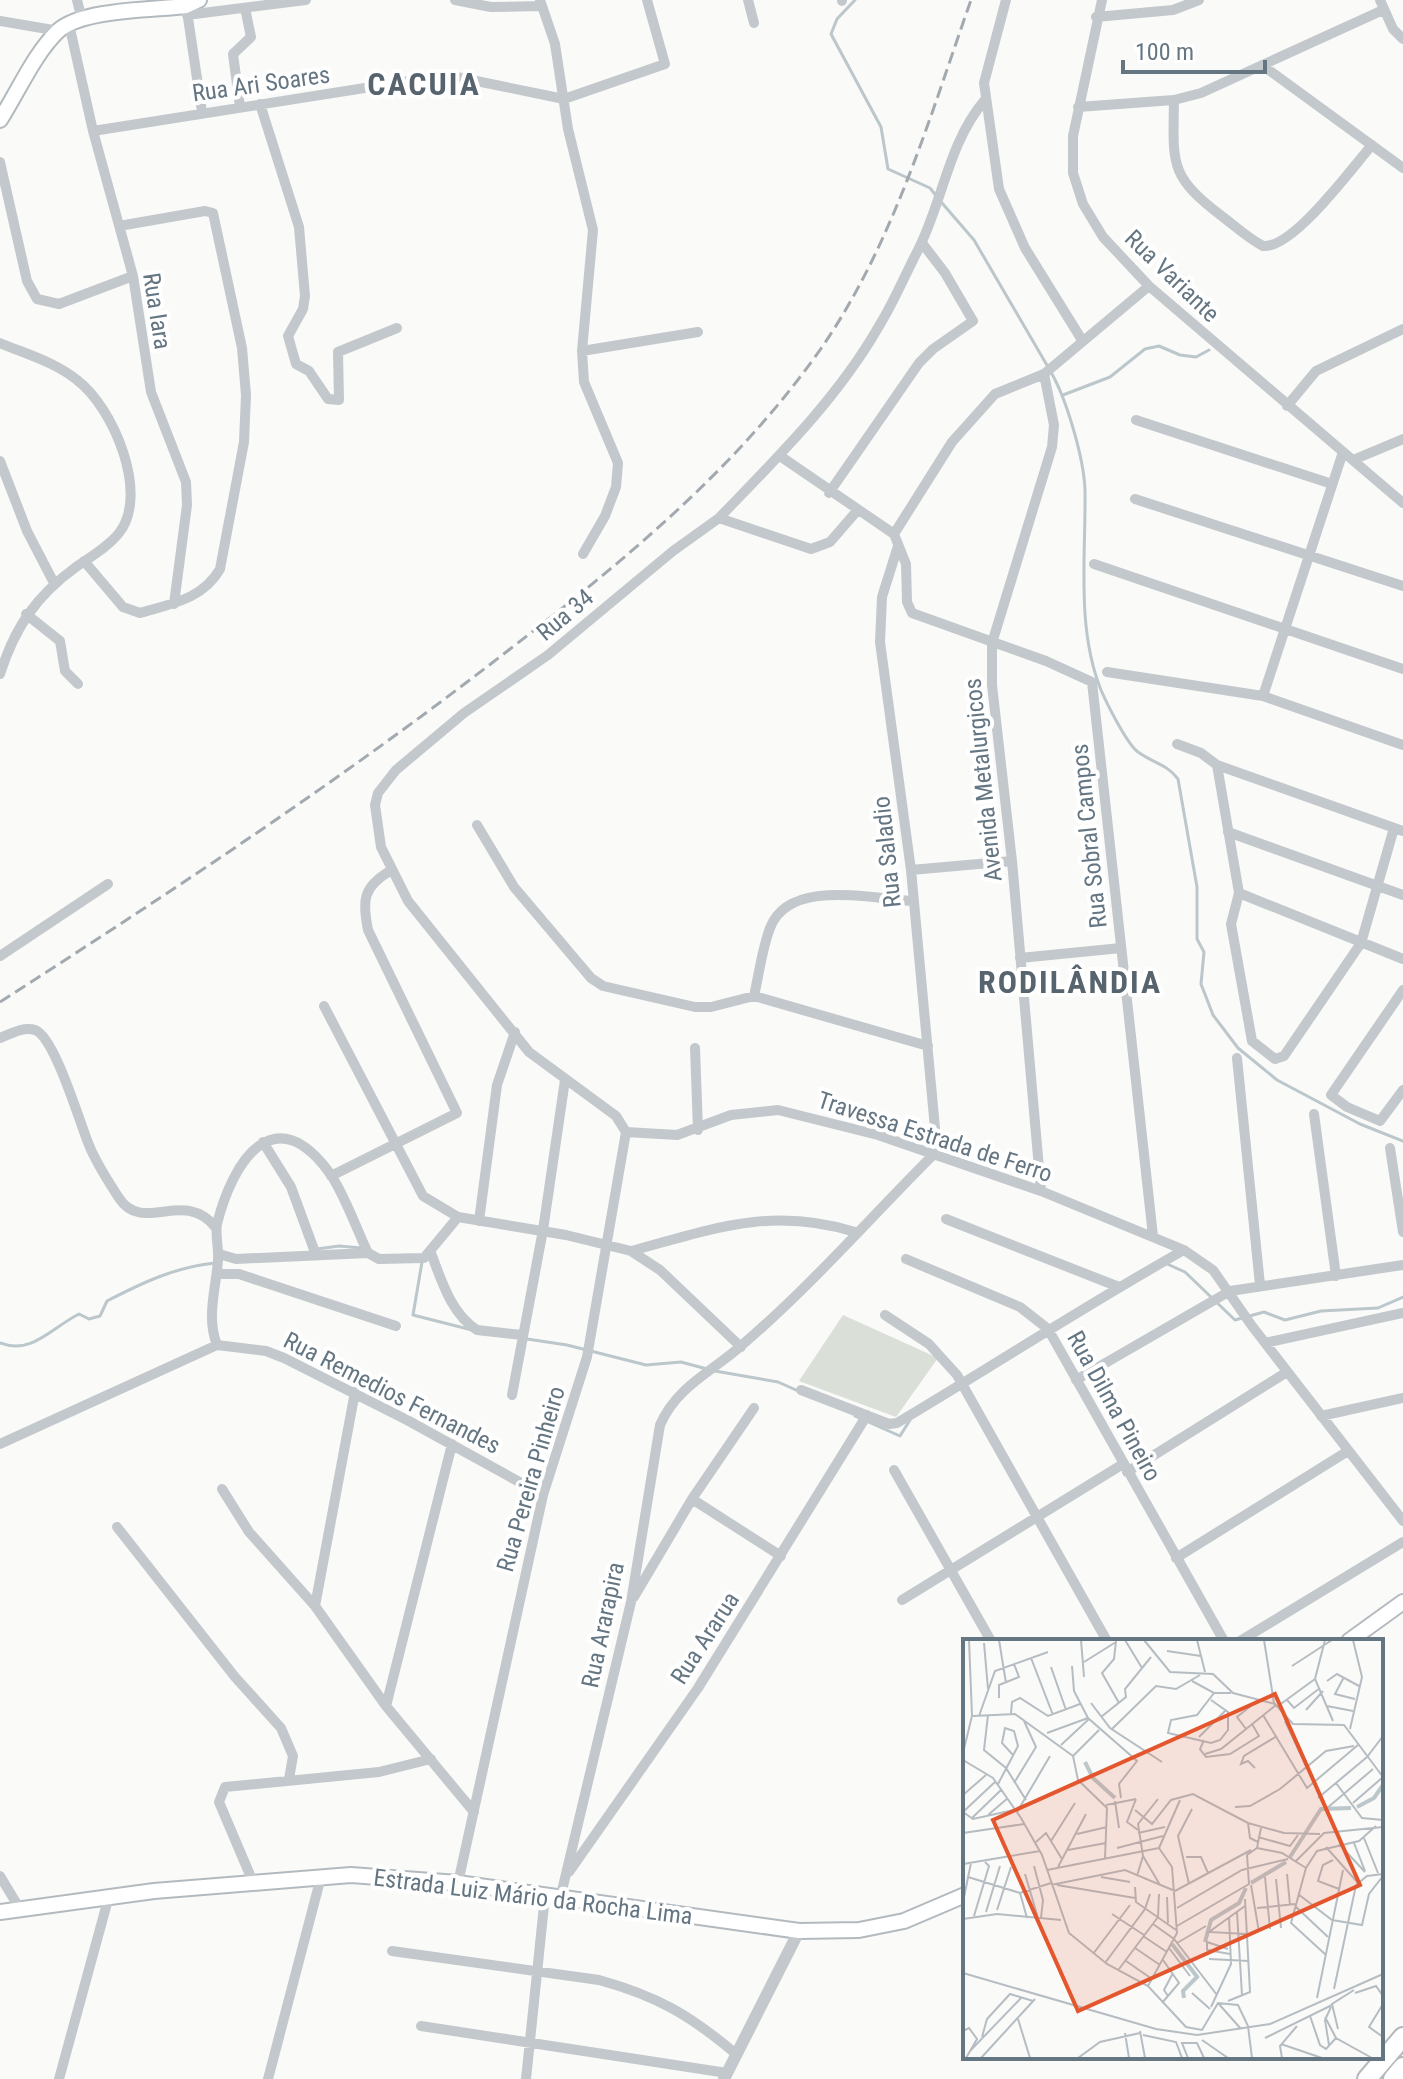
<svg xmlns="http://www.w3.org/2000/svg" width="1403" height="2079" font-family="'Roboto Condensed',sans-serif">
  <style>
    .green { fill: #dadfd7 }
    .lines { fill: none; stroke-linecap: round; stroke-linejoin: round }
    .stream { stroke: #bbc7cb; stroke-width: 3 }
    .secondary-casing { stroke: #b3babf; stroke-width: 18 }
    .motorway-casing { stroke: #b4b9bd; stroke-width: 22 }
    .minor { stroke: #c3c8cc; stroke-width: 10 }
    .tertiary { stroke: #c3c8cc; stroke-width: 12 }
    .secondary { stroke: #fff; stroke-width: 14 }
    .motorway { stroke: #fff; stroke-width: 18 }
    .rail { stroke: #a2aab0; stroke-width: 3; stroke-dasharray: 12 6; stroke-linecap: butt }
    .labels { text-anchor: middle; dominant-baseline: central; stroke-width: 8; stroke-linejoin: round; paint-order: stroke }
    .street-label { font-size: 24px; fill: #657683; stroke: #fff }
    .district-label { font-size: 32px; font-weight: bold; letter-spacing: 2px; fill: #57646e; stroke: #fff }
    .inset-river { fill: none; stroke: #bbc7cb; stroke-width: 4 }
    .inset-road { fill: none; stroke: #b5bdc2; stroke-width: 2 }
    .view { fill: #e4572e; fill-opacity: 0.15; stroke: #e4572e; stroke-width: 4 }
    .inset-edge { fill: none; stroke: #657683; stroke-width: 4 }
  </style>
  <rect width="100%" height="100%" fill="#fafaf8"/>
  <path class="green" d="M 843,1315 L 938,1358 L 896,1417 L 799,1381 Z"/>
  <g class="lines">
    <path class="stream" d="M 855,0 L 837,19 L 831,34 L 881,127 L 888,169 L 930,188 L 937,197
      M 942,203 L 974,240 L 1048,367
      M 1052,374 C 1067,401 1084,459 1085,490 C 1086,555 1076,628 1101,690 C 1107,704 1127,744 1138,752 C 1153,763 1167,764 1178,779 L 1197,887 L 1197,939 L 1204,952 L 1201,984 L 1213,1015 L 1238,1048 L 1277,1080 L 1360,1124 L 1403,1141
      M 1063,395 L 1110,377 L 1145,349 L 1159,346 L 1180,355 L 1196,357 L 1209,350
      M 317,1249 L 339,1246 L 361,1248
      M 422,1262 L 413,1315 L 472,1330
      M 1165,1263 L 1185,1272 L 1235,1320 L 1264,1312 L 1285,1320 L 1321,1311 L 1378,1308 L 1403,1297
      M 527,1339 L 567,1345 L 646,1365 L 681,1362 L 707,1369
      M 0,1343 C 32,1355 51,1328 79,1314 L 89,1319 L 100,1316 L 107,1301 C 142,1283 175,1267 215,1263
      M 715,1371 L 778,1382 L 796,1390
      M 855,1416 L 900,1436 L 910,1420"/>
    <defs>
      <path id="secondary" d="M 0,120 C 18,92 34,54 58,31 C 82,9 154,10 186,6 L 199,0
        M 1349,1641 L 1403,1602
        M 0,1912 L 154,1891 L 351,1875 L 458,1883 L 799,1931 L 859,1930 L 904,1921 L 965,1895"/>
      <path id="motorway" d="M 1367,2079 L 1403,2037
        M 1393,2079 L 1403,2067"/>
    </defs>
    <use href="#secondary" class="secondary-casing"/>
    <use href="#motorway" class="motorway-casing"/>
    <path class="minor" d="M 77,0 L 82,20
      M 455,0 L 491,7 L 542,6
      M 540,0 L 555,44 L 568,129 L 593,230 L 582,351 L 584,382 L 618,463 L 616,487 L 605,516 L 583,554
      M 748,0 L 754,23
      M 842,0 L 842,1
      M 1006,0 L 984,83 L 999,189 L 1025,248 L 1082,340
      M 1102,0 L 1073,136 L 1073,173 L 1083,204 L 1103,237 L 1149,286 L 1403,503
      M 1380,0 L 1393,29 L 1403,39
      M 187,11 L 202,112
      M 187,15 L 306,0
      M 1096,17 L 1173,10 L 1199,0
      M 0,21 L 59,31
      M 69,24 L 93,131 L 133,276 L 151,392 L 186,482 L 187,505 L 174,604
      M 1262,65 L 1403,168
      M 1174,100 C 1173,165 1169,176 1223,217 C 1236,227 1249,239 1263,246 C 1293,249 1351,169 1372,145
      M 260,104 L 299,227 L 305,296 L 303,309 L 288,336 L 296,364 L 309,371 L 328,399 L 339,400 L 338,352 L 397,328
      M 240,107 L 233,54 L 251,37 L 245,8
      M 1078,107 L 1174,100 L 1201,93 L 1383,10
      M 93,131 L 447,75 L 564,99 L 665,64 L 647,0
      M 0,162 L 27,281 L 37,299 L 59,304 L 133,276
      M 0,343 C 26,354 55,362 77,380 C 113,407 150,494 119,533 C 108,547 90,557 76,567 C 36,596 15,627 0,674
      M 582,351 L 698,332
      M 1287,406 L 1316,371 L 1403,329
      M 1136,420 L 1332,484
      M 780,456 L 894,534 L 906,564 L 907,602 L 912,613 L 1046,661 L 1092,682 L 1153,1236
      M 1353,460 L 1403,439
      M 0,461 L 27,531 L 54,583
      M 829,493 L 919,363 L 933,349 L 973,321 L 945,273 L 922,243
      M 1135,499 L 1403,586
      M 719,518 C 776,459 838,398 879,326 C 894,302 905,275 918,250 C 943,201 948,144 984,101
      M 894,534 L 952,442 L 995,394 L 1044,374 L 1149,286
      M 898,546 L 882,597 L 880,642 L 911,870 L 935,1128 L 933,1155
      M 84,561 L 123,607 L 140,613 C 171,604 203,599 220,569 L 244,442 L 246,395 L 242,348 L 213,213 L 205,211 L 119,226
      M 1094,564 L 1403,669
      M 26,614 L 60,641 L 65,671 L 78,684
      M 1107,672 L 1263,696 L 1403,745
      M 1263,696 L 1343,452
      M 1177,744 L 1201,753 L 1217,765 L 1403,831
      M 1217,765 L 1239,893 L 1231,924 L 1252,1041 L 1275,1059 L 1284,1056 L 1361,943 L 1394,828
      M 477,825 L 514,887 L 591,978 L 603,986 L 695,1007 L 711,1007 L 754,996
      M 1228,832 L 1403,895
      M 911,870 L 1012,861
      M 1239,893 L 1403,959
      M 0,956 L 108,884
      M 1020,958 L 1121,948
      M 1403,990 L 1331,1095 L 1347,1107 L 1380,1121 L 1403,1090
      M 754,996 C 759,974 762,949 770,928 C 789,878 871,899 913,901
      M 754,996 L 928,1046
      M 324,1006 L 423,1196 L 458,1217 L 566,1235 L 631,1251 L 660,1270 L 741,1347
      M 0,1038 C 10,1034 24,1026 35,1030 C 55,1037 80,1124 89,1145 C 96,1163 108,1181 119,1198 C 143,1235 185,1187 216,1228
      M 695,1048 L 698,1130
      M 1237,1058 L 1260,1285
      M 1314,1114 L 1336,1276
      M 626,1132 L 616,1116 L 529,1052 L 408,901 L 381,847 L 375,805 L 378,793 L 396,770 L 464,713 L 548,655 L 673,551 L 719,518 L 811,549 L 830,542 L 856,512
      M 626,1132 L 677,1135 L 731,1115 L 778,1110 L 878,1135 L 1041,1191 L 1184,1250 L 1213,1270 L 1252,1326 L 1403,1521
      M 263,1142 L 291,1187 L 316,1255
      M 1390,1148 L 1403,1232
      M 331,1176 L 457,1113 L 368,930 C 362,900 363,887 390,871
      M 1041,1191 L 1012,861 L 992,685 L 992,643 L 1052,447 L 1054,425 L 1044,374
      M 946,1219 L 1119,1287
      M 479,1221 L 497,1085 L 515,1032
      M 631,1251 C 712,1229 772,1206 855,1232
      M 431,1253 C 441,1279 451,1314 477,1330 L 522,1335
      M 219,1254 L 236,1259 L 368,1253
      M 906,1259 L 1020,1307 L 1048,1329 L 1224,1641
      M 217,1274 L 239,1274 L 396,1326
      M 885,1315 L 929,1344 L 957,1375 L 1107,1641
      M 1265,1343 L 1403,1313
      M 217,1345 C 206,1317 216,1289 218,1260 C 219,1248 215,1235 217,1224 C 233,1160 275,1096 331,1175 C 346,1198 356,1228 368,1253 L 379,1259 L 424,1258 L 458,1217
      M 1076,1380 L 1230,1291 L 1403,1265
      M 801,1390 L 889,1424 L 897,1423 C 993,1366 1086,1305 1184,1250
      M 512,1395 L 543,1230 L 565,1080
      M 1321,1416 L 1403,1398
      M 0,1444 L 217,1345 L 266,1351 L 284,1358 L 407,1420 L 543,1495
      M 894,1470 L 991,1641
      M 1127,1472 L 1287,1372
      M 222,1489 L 249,1532 L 315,1606 L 386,1706 L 474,1812
      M 692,1499 L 781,1556
      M 117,1527 L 235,1677 L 281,1728 L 293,1756 L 289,1779
      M 1176,1558 L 1348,1451
      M 634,1597 L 692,1499 L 754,1408
      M 902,1600 L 1123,1464
      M 315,1606 L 355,1392
      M 1240,1641 L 1403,1542
      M 386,1706 L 452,1444
      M 569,1872 L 698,1688 L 867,1415
      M 0,1876 L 20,1909
      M 253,1882 L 219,1802 L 225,1787 L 379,1772 L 431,1759
      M 458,1883 L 543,1495 L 587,1357 L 626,1132
      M 560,1899 L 631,1602 L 660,1425 C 677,1386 712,1372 742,1345 C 810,1287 870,1218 933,1155
      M 392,1951 L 599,1980 C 657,1996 690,2015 736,2054
      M 421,2026 L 727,2073
      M 59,2079 L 109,1896
      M 268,2079 L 321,1877
      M 526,2079 L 545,1896"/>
    <path class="tertiary" d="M 724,2079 L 799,1931"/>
    <use href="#secondary" class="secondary"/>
    <use href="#motorway" class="motorway"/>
    <path class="rail" d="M 0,1002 C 174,890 346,777 510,649 C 624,561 736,469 820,350 C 893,245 929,119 971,0"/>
  </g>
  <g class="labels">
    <g class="street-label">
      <text transform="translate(261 84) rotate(-8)">Rua Ari Soares</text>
      <text transform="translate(1172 276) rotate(44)">Rua Variante</text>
      <text transform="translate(157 311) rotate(81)">Rua Iara</text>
      <text transform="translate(565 615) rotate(-40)">Rua 34</text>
      <text transform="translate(983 780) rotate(-96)">Avenida Metalurgicos</text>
      <text transform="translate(1089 836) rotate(-96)">Rua Sobral Campos</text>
      <text transform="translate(887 852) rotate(-96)">Rua Saladio</text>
      <text transform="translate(935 1137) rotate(18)">Travessa Estrada de Ferro</text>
      <text transform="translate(392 1393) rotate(27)">Rua Remedios Fernandes</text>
      <text transform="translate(1114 1406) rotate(61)">Rua Dilma Pineiro</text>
      <text transform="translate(531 1479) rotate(-74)">Rua Pereira Pinheiro</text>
      <text transform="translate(603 1625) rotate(-78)">Rua Ararapira</text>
      <text transform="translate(705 1638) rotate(-57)">Rua Ararua</text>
      <text transform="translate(533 1897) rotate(7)">Estrada Luiz Mário da Rocha Lima</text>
    </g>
    <g class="district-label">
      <text x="424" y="84">CACUIA</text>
      <text x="1070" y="982">RODILÂNDIA</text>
    </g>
  </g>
  <g transform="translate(963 1639)">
    <rect width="420" height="420" fill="#fafaf8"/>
    <path class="inset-river" d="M 122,123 L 130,139 L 152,159M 394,168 L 411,159 L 420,146M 327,218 L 358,170 L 388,169M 288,244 L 323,223M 242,303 L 248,281 L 276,264 L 283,249M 209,305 L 235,339M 221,359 L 220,352 L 235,337"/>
    <path class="inset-road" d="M 36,1 L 43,44M 118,1 L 121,38M 162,1 L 179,29M 181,1 L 207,33 L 250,35 L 270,54 L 312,65 L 330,85 L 381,86 L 420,138M 234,1 L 242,33M 301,1 L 311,64M 362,1 L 352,40 L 370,82M 153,2 L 151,20 L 139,34 L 156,64M 21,4 L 25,50M 204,12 L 238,17M 68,19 L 90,76M 121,23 L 153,3M 109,27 L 111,52 L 125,79 L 174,122 L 156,145 L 158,159M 329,27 L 369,1M 88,28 L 103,71M 381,38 L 372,55 L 392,60M 229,42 L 251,54 L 268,54M 364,42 L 374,35 L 396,47M 36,59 L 36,46 L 56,38 L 51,25M 248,61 L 265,73 L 265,91 L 257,101 L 248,104 L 205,94 L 208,81 L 234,76 L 251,54M 324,61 L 331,69 L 357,49M 128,64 L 147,89 L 199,123M 315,67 L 352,40M 364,67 L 390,72M 343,71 L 360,52M 48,74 L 49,63 L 57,59 L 85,77 L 117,65M 25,76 L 21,111 L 43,129 L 63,161M 300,76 L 344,149 L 395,106M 10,77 L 52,75 L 110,117M 16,77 L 32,32 L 85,13M 138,78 L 163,58 L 162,50 L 188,18M 322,82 L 344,129M 149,90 L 193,47 L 213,50 L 237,36M 283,90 L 274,78 L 294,62M 387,90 L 399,38 L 390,1M 84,94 L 125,79M 236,98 L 263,71M 241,101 L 237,110 L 243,118 L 267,115 L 296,97 L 289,85M 98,106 L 126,80M 0,114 L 9,77 L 6,1M 242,115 L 258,110 L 313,66M 110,117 L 115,141 L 144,169 L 142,219M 110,117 L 136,91M 0,121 L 30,139 L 58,179 L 79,216 L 106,294 L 144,325 L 185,347 L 223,388 L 239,391 L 255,364 L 275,366 L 285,387 L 289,419M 292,129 L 285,122 L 278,125 L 281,117 L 314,97M 51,144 L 73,108 L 61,82M 373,144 L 399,179 L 420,181M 35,145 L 55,107 L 51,92 L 42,89 L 39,104 L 50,116M 0,156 L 23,136M 355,159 L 404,118 L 420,97M 173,160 L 164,183 L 175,191M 152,162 L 156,189M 390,164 L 420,138M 143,166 L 173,160M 272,168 L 287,167 L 317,150 L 363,112 L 391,107M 363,170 L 410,130M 172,171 L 189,185 L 208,161 L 230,155 L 285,184 L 287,199 L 295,203M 0,173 L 10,180 L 51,171M 0,173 L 33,142M 54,173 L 87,117M 25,176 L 45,159M 9,179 L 39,150M 285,184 L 321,194 L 357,195M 0,194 L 61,185M 175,194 L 202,188M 114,195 L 144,188M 295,198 L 327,207 L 335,196M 401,199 L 415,234M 88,202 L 112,164M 73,203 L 83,194 L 99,220M 391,204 L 402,232M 376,205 L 402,233M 363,208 L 395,244M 154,209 L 200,197M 294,209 L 319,214 L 343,229M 1,210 L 0,225 L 77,212M 105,211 L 143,204M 180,217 L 197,246M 223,218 L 238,218 L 245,234M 370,221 L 360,226 L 355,242 L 376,250M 332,223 L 361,194 L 420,188M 71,227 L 80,261 L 78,279M 95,228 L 123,175M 84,231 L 196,209M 62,235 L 75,279M 324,235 L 327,266M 174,237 L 180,217 L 175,185 L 195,160M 5,238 L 57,254 L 88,244M 138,238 L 167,243M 302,238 L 307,290M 313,240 L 318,289M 226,245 L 215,197 L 229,170M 88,246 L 162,231 L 212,252M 94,246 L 172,259M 288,246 L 296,293M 172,248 L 173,263 L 213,291M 212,252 L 288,211M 57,254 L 64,279M 335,255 L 369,281 L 399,286 L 406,255 L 420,237M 204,258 L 205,284M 0,263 L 8,224M 282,267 L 246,293 L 284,295M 332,267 L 365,298M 214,269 L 279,231 L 325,220M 294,269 L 332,265M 34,271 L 48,228M 23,273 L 37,227M 274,273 L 279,356M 149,275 L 181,296M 11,277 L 26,227 L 22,223M 0,280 L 34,275 L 98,281M 190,285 L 211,300 L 254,356M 214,287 L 286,245 L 284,216 L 294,209 L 298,189M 180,297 L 204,313M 214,304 L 243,287M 172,309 L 197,326M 206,309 L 227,337M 265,310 L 244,303 L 244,311 L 267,315M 130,315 L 167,266M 363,316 L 328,284 L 343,229 L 354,212 L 396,202 L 413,187M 246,320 L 286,322M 163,322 L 189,340M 142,324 L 182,270 L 187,255M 156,330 L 195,278 L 196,255M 0,334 L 193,390 L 234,396 L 307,385 L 420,335M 185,347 L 214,294 L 209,228 L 196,209 L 217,161M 371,350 L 393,246 L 404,237 L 420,235M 229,354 L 247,370M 392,354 L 413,347 L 420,357M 205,357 L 201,351 L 210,334M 354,359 L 380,231M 265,362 L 287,353 L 282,260M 199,364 L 216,344 L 200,321M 255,364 L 278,390M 420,365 L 406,388 L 420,398M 248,368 L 268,325 L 266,278M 347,377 L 357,406 L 363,410 L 373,399M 362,378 L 373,399 L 409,419M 55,380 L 67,419M 375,390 L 369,365 L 391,351M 0,392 L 6,389 L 14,400 L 3,419M 177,392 L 182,419M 162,394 L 166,419M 180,396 L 213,403 L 219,419M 19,398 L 24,380 L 47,355 L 70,362M 302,399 L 369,366M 239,401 L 265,419M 318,405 L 359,419M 366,406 L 362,381 L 368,368M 7,412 L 58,359M 18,419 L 72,360M 115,419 L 137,403 L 177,394M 225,419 L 219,404 L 234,404 L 241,419M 319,419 L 317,407 L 334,387"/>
    <path class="view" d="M 312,55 L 397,246 L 115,372 L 30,181 Z"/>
    <rect width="420" height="420" class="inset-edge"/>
  </g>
  <path d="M1123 60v12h142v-12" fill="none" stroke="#657683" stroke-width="4"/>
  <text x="1135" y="60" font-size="24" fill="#657683" stroke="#ffffff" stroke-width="6" paint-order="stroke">100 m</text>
</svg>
